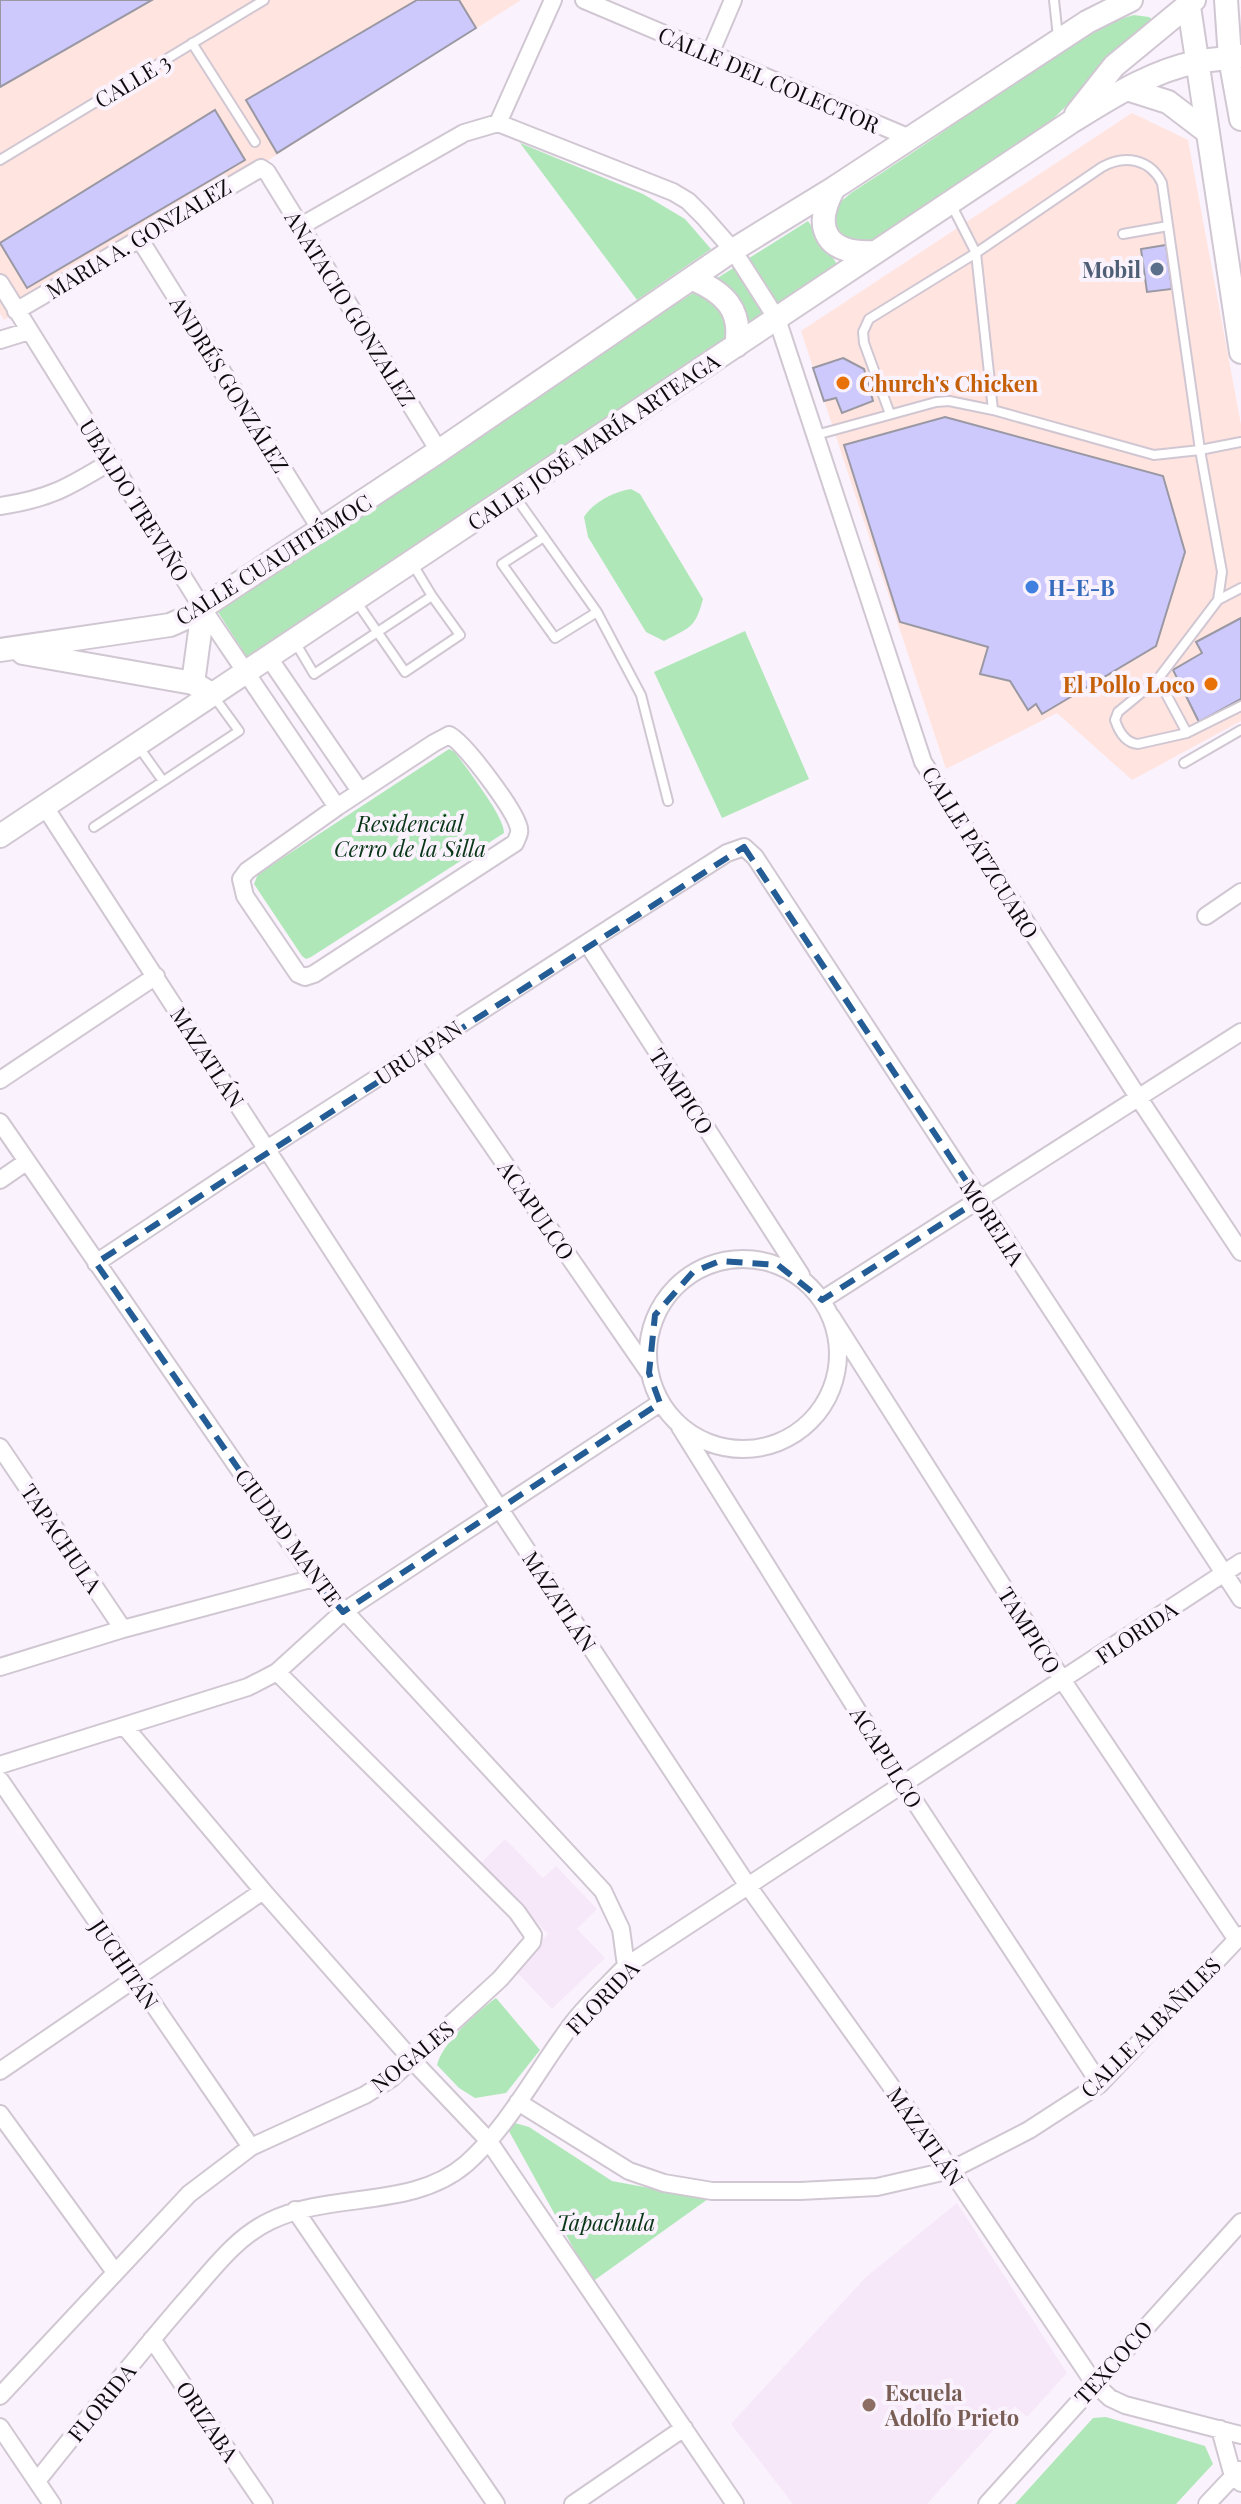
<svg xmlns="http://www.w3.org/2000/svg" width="1241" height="2504" font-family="'Playfair Display',serif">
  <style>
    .commercial { fill: #ffe4df }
    .built { fill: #f6e8f9 }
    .green { fill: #b0e7b9 }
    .building { fill: #cec9fd; stroke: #9998a3; stroke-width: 2 }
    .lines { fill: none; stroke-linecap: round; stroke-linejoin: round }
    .lane-casing { stroke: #d0c7d2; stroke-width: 12 }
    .street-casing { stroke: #d0c7d2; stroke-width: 20 }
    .secondary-casing { stroke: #d0c7d2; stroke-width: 26 }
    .lane { stroke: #fff; stroke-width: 8 }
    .street { stroke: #fff; stroke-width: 16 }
    .secondary { stroke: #fff; stroke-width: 22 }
    .marked { fill: none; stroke: #245d95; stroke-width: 6; stroke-dasharray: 16 10; stroke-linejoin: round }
    .service-dot { fill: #5c6f8a; stroke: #faf2fc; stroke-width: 3 }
    .food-dot { fill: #e8710a; stroke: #faf2fc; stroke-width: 3 }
    .shop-dot { fill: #3f7fe0; stroke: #faf2fc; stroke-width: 3 }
    .education-dot { fill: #8d6e63; stroke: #faf2fc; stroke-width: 3 }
    .labels { text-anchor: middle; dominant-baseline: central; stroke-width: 8; stroke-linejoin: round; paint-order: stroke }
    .street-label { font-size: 22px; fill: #0e0b0f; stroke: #faf2fc }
    .service-label { font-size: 22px; font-weight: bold; fill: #4e5e75; stroke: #faf2fc; text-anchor: end }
    .food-label { font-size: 22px; font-weight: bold; fill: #c56008; stroke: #faf2fc; text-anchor: start }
    .shop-label { font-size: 22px; font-weight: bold; fill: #366cbe; stroke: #faf2fc; text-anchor: start }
    .park-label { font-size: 22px; font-style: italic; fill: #083516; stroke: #faf2fc }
    .education-label { font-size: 22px; font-weight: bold; fill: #785e54; stroke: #faf2fc; text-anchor: start }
  </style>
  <rect width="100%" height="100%" fill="#faf2fc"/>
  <path class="commercial" d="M 0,0 L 521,0 L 259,166 L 4,320 L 0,313 Z
    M 1132,113 L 1188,140 L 1241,425 L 1241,721 L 1132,780 L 1057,713 L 946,769 L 801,331 Z"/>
  <path class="built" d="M 505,1839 L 543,1878 L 556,1866 L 597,1909 L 577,1929 L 605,1958 L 552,2009 L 513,1968 L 548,1934 L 480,1864 Z
    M 957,2203 L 1067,2373 L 1027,2417 L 1015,2406 L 927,2504 L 793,2504 L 731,2424 L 866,2277 Z"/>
  <path class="green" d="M 1134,15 L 1149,17 L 1153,20 L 1048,124 L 1027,140 L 869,244 C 851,245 840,235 833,220 L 838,204 L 851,193 C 889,168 927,144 964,117 C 1015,81 1073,31 1134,15 Z
    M 520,143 L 643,194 L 685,219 L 711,249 L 637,300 Z
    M 808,221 L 839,267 L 250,662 L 218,612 L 676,304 Z
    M 631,489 L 640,494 L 703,599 C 695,629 690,627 664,641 L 646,632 L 588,537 L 584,517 C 592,503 615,491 631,489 Z
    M 745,631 L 809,779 L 722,818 L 654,672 Z
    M 449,749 L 455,752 C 466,768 505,817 504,833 L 311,957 L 306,959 L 302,956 L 254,884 L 258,874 Z
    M 496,1998 L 540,2050 L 506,2093 L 475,2098 L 459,2088 L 437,2065 C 442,2043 478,2011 496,1998 Z
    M 505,2120 L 529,2127 L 612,2181 L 708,2199 L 592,2282 L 510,2133 Z
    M 1106,2417 L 1205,2446 L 1213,2464 L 1176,2504 L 1015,2504 L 1093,2418 Z"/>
  <path class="building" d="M 0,0 L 152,0 L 0,87 Z
    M 417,0 L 459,0 L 476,28 L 277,153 L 246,100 Z
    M 215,110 L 245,160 L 27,288 L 0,243 Z
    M 1166,245 L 1172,289 L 1147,292 L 1141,249 Z
    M 843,358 L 864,369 L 873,401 L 842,413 L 836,398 L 824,401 L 813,368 Z
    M 945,417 L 1163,476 L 1185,552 L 1156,646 L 1042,714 L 1036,704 L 1028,710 L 1010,681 L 980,674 L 988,647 L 900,622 L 844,445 Z
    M 1241,618 L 1241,699 L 1199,722 L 1173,670 L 1202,653 L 1196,642 Z"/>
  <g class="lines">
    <defs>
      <path id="lane" d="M 1054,0 L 1058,37
        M 192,43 L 255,142
        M 0,160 L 264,0
        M 951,204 L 976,253 L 993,410
        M 1123,234 L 1168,226
        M 890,414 L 864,343 L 863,332 L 869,319 L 976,253 L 1102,167 C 1125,154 1150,159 1162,183 L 1200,450 L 1222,572 L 1218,600
        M 816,435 L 936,402 L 949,401 L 993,410 L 1154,455 L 1200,450 L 1241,442
        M 514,495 L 597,612 L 555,638 L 502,564 L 544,537
        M 1241,588 L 1218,600 L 1158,679 L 1118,712 L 1115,720 C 1119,732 1125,743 1138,744 L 1187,733 L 1241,706
        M 356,601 L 405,672 L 460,635 L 432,596
        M 597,612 L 641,695 L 668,801
        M 295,642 L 314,674 L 432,596 L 412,563
        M 1158,679 L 1187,733
        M 138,746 L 163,781
        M 1184,763 L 1241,730
        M 94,827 L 239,731 L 215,698"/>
      <path id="street" d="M 584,0 L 910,138
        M 710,54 L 733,0
        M 498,123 L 553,0
        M 301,226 L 464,133 L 498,123 L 673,192 L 688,201 L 703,216 L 733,250 L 777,319 L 923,762 L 1138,1097 L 1241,1252
        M 139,238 L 321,530
        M 0,283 L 203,609 L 337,807
        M 16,311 L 261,168 L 267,172 L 439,451
        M 0,340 L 29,331
        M 0,506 C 49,499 69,487 110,462
        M 269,658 L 360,791
        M 449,735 C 465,743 512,807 518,825 C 521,832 518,836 515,843 L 314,974 L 305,977 L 298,974 L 245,896 L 241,879 L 247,871 L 337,807 L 434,743 Z
        M 45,807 L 499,1508 L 748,1886 L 951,2170 L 1094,2383 L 1110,2398 L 1125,2405 L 1241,2435
        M 1206,916 L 1241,892
        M 587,943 L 801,1275
        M 424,1047 L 648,1371
        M 0,1080 L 156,976
        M 0,1122 L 314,1578 L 603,1891 L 621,1929 L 626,1966
        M 0,1180 L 26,1162
        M648 1354a95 95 0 1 1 190 0a95 95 0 1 1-190 0Z
        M 96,1263 L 267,1149 L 669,890 L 727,853 L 744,847 L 755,857 L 1241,1599
        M 822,1300 L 1241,1032
        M 831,1316 L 1063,1681 L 1237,1940
        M 680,1427 L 904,1785 L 1100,2084
        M 0,1447 L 123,1629
        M 0,1667 L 123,1629 L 314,1578
        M 125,1727 L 263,1891 L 413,2061 L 488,2140 L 735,2504
        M 0,1765 L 248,1687 L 277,1672 L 343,1612 L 660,1403
        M 0,1780 L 251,2147
        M 0,2071 L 263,1891
        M 518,2102 L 629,2171 L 664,2183 L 712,2191 L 800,2191 L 877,2187 L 951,2170 L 1029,2130 L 1100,2084 L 1241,1935
        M 0,2114 L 115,2272
        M 295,2210 L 496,2504
        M 152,2339 L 264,2504
        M 0,2396 L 189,2194 L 251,2147 L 365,2095 L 392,2078 L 500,1979 L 532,1942 L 533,1935 L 517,1912 L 277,1672
        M 0,2427 L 52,2504
        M 1220,2429 L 1233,2476 L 1241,2483
        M 37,2481 C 85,2421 133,2361 183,2303 C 210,2273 234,2238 270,2221 C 332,2191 412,2210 466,2164 C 510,2125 537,2070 572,2024 C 588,2003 608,1985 626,1966 L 1241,1562
        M 573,2504 L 684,2428
        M 987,2504 L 1241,2222
        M 1207,2504 L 1239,2470"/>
      <path id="secondary" d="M 1188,0 L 1241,352
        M 1226,0 L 1230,58 L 1241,119
        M 1127,89 L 1168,102 L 1206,131
        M 1076,114 L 1114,66 L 1194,0
        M 834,188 C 811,230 828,255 875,252
        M 693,279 C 723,292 743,309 736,346
        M 0,650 L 170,625 L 188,617 L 439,451 L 733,250 L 834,188 L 1087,22 L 1131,0
        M 23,653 L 193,683 L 213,695
        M 193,683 L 203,609
        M 0,836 L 1071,122 C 1110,98 1151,71 1197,62 C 1211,59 1226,59 1241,56"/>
    </defs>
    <use href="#lane" class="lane-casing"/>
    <use href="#street" class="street-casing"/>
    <use href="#secondary" class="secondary-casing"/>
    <use href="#lane" class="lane"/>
    <use href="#street" class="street"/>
    <use href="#secondary" class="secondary"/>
  </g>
  <path class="marked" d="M 744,847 L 979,1200 L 822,1300 L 778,1265 L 720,1261 L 693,1272 L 655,1315 L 649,1373 L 660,1403 L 343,1612 L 314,1578 L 96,1263 Z"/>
  <circle class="service-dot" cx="1157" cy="269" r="8"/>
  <g class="food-dot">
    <circle cx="843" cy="383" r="8"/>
    <circle cx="1211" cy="684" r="8"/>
  </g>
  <circle class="shop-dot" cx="1032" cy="587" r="8"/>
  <circle class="education-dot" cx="869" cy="2405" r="8"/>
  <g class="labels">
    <g class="street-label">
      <text transform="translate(769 79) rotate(23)">CALLE DEL COLECTOR</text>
      <text transform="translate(132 80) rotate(-31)">CALLE 3</text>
      <text transform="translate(138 238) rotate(-31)">MARIA A. GONZALEZ</text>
      <text transform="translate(351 308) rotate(58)">ANATACIO GONZALEZ</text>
      <text transform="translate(230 384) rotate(58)">ANDRÉS GONZÁLEZ</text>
      <text transform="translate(593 441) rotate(-34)">CALLE JOSÉ MARÍA ARTEAGA</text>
      <text transform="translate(135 500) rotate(58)">UBALDO TREVIÑO</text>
      <text transform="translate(273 559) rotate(-32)">CALLE CUAUHTÉMOC</text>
      <text transform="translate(981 852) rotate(58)">CALLE PÁTZCUARO</text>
      <text transform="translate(418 1052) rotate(-33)">URUAPAN</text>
      <text transform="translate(208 1057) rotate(57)">MAZATLÁN</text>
      <text transform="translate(682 1091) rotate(57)">TAMPICO</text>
      <text transform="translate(537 1210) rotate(55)">ACAPULCO</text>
      <text transform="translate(993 1222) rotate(57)">MORELIA</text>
      <text transform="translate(289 1537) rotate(54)">CIUDAD MANTE</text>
      <text transform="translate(62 1538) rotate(56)">TAPACHULA</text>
      <text transform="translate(560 1601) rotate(57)">MAZATLÁN</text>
      <text transform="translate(1030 1630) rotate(58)">TAMPICO</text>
      <text transform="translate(1136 1632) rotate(-34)">FLORIDA</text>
      <text transform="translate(887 1757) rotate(58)">ACAPULCO</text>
      <text transform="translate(125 1964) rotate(56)">JUCHITÁN</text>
      <text transform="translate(602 1997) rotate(-46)">FLORIDA</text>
      <text transform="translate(1150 2027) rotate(-45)">CALLE ALBAÑILES</text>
      <text transform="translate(412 2056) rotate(-39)">NOGALES</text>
      <text transform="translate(926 2136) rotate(55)">MAZATLÁN</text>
      <text transform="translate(1113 2362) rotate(-48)">TEXCOCO</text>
      <text transform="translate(101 2402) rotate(-51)">FLORIDA</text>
      <text transform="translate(208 2421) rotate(56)">ORIZABA</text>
    </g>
    <g class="service-label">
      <text x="1141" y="269">Mobil</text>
    </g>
    <g class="food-label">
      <text x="859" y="383">Church's Chicken</text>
      <text x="1195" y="684" text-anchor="end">El Pollo Loco</text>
    </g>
    <g class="shop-label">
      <text x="1048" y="587">H-E-B</text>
    </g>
    <g class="park-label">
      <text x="410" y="823">Residencial<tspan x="410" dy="25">Cerro de la Silla</tspan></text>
      <text x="606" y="2222">Tapachula</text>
    </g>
    <g class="education-label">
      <text x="885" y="2392">Escuela<tspan x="885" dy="25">Adolfo Prieto</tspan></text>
    </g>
  </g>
</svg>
